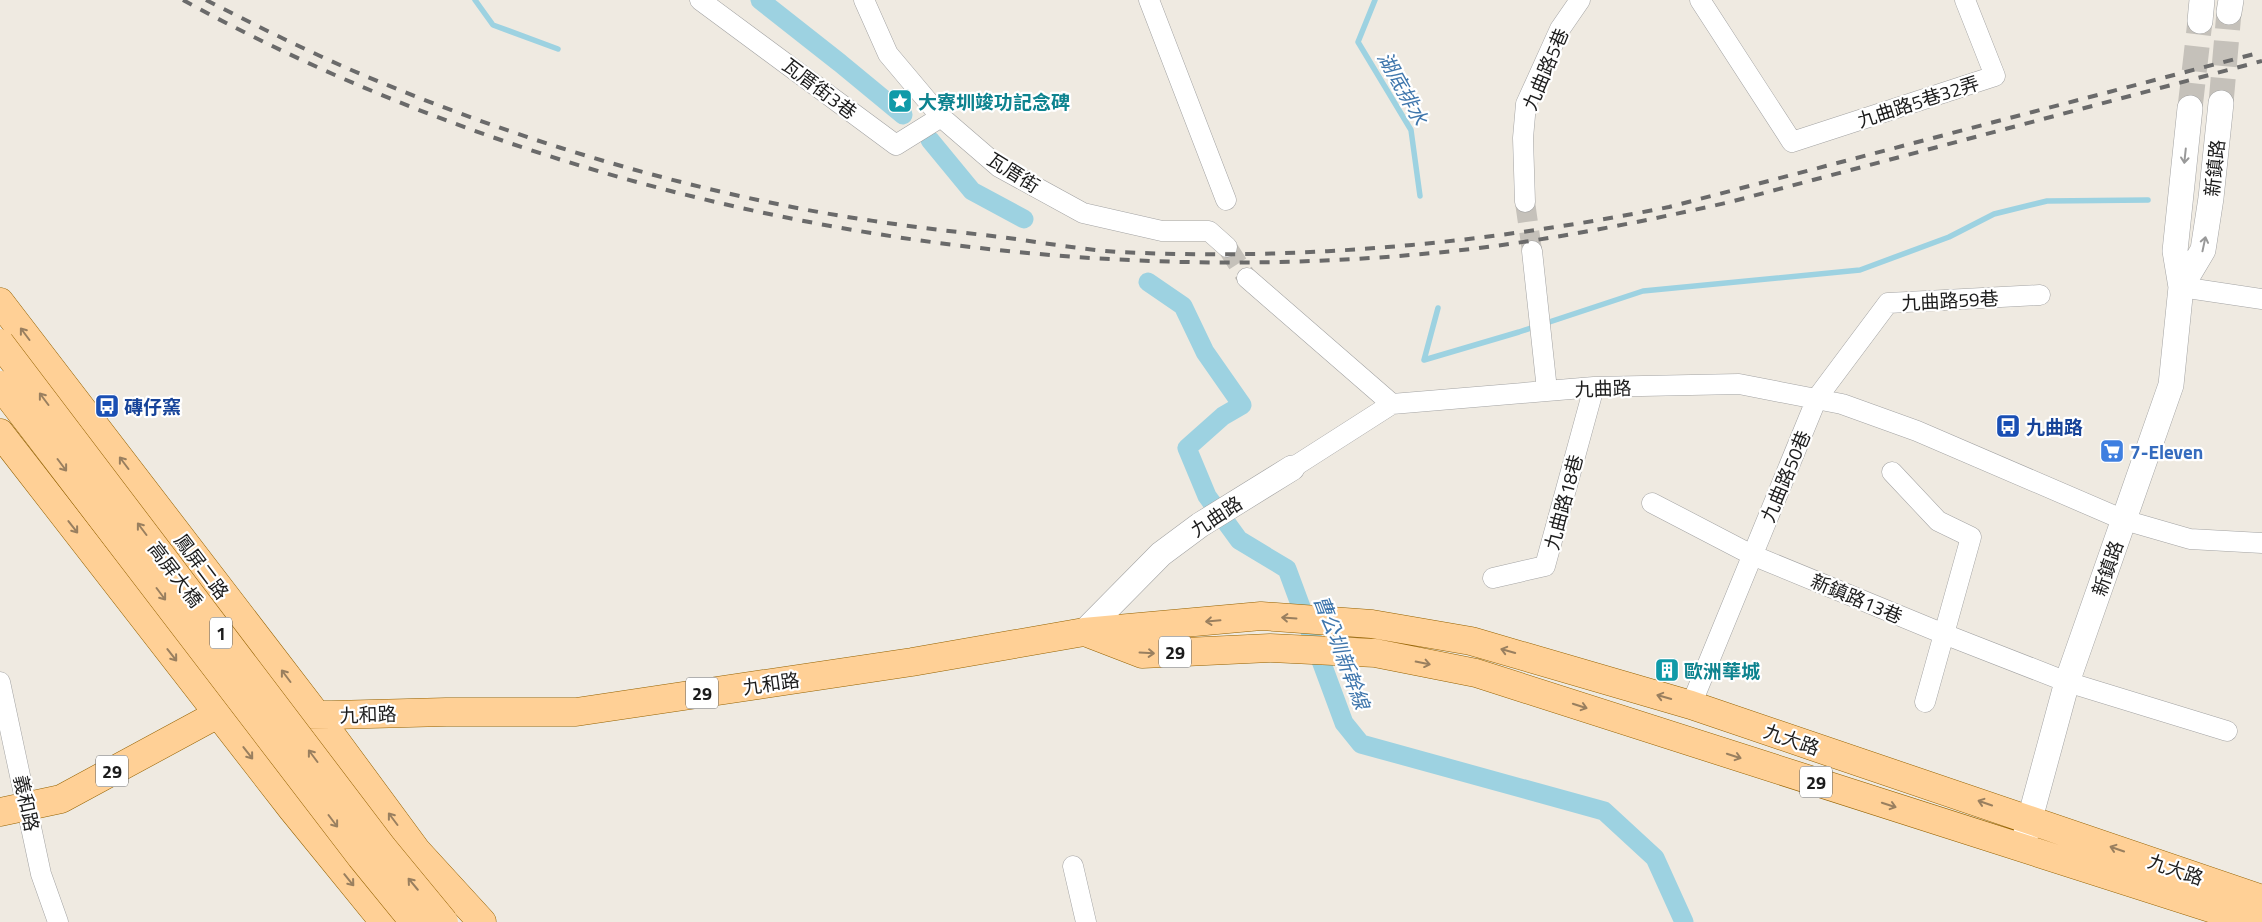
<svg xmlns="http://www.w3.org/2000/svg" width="2262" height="922" font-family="'Titillium Web','Noto Sans TC',sans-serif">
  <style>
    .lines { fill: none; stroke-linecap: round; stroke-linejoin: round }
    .stream { stroke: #9dd2e1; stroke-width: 5.5 }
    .canal { stroke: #9dd2e1; stroke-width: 19 }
    .minor-tunnel { stroke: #c5c1ba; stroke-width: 20; stroke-dasharray: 20 10; stroke-linecap: butt }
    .tertiary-tunnel { stroke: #c5c1ba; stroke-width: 25; stroke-dasharray: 25 12; stroke-linecap: butt }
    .minor-casing { stroke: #a3a3a3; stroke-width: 21 }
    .tertiary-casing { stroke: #a3a3a3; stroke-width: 26 }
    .primary-casing { stroke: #956200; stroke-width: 29 }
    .minor { stroke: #fff; stroke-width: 20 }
    .tertiary { stroke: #fff; stroke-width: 25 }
    .primary { stroke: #ffd096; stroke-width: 28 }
    .rail { stroke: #6a6a6a; stroke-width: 4; stroke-dasharray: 10 10; stroke-linecap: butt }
    .primary-bridge-casing { stroke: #956200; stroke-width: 29; stroke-linecap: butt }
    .primary-bridge { stroke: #ffd096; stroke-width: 28 }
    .oneway { stroke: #999 }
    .oneway2 { stroke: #997f5f }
    .labels { text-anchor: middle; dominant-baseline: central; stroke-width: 4.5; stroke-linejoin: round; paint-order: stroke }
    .shield { fill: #fff; stroke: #606060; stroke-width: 1 }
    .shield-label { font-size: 18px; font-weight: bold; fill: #1c1c1c }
    .street-label { font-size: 19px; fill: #1c1c1c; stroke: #fff }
    .culture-label { font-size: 19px; font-weight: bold; fill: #0d838f; stroke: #fff; text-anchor: start }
    .transit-label { font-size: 19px; font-weight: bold; fill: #164399; stroke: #fff; text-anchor: start }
    .shop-label { font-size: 19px; font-weight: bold; fill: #366cbe; stroke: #fff; text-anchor: start }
    .water-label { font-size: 20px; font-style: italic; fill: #3f76ac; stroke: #fff }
  </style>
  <rect width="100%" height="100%" fill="#efeae1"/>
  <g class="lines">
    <path class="stream" d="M 475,0 L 493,25 L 558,49
      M 1375,0 L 1358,42 L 1411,130 L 1420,196
      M 1424,360 L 1519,332 L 1643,291 L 1860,270 L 1949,237 L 1994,214 L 2047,201 L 2148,200
      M 1424,360 L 1438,308"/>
    <path class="canal" d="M 760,0 L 840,63 L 903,115
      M 930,140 L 972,191 L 1024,219
      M 1148,282 L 1183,306 L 1205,352 L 1242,405 L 1223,416 L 1187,448 L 1207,496 L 1239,540 L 1287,569 L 1344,723 L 1361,744 L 1604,811 L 1655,858 L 1684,922"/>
    <path class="minor-tunnel" d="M 1525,202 L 1532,251
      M 1227,247 L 1247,278"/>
    <path class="tertiary-tunnel" d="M 2221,103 L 2229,12
      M 2190,108 L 2200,21"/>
    <defs>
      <path id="minor" d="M 700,0 L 896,145 L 941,117
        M 864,0 L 888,54 L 941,117 L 999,167 L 1083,213 L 1162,231 L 1209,231 L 1227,247
        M 1149,0 L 1226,200
        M 1700,0 L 1792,142 L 1995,76 L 1965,0
        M 1525,202 L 1523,138 L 1526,104 L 1560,29 L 1580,0
        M 1532,251 L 1547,390
        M 1247,278 L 1392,404
        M 2181,287 L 2262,299
        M 1292,468 L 1392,404 L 1594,387 L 1739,384 L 1842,404 L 1917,431 L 2124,520 L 2190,539 L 2262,543
        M 1892,472 L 1938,521 L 1971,537 L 1925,702
        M 1652,503 L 1752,555 L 1944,634 L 2067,682 L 2227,731
        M 1493,578 L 1545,566 L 1594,387
        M 0,682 L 41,874 L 58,922
        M 1691,705 L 1817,398 L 1888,303 L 2040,295
        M 1073,866 L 1086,922"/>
      <path id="tertiary" d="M 2229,12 L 2231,0
        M 2200,21 L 2202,0
        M 2181,287 L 2203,250 L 2211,198 L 2221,103
        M 1084,632 L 1161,554 L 1200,525 L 1292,468
        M 2022,848 L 2067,682 L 2171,385 L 2181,287 L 2175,251 L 2190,108"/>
      <path id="primary" d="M 0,302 L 316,714 L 417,851 L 482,922
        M 0,433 L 292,809 L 384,922
        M 1090,634 L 1142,654 L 1270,648 L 1375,653 L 1476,673 L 2254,922
        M 0,812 L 61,799 L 218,714 L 332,715 L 446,712 L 576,712 L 912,662 L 1084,632 L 1261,616 L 1372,624 L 1471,641 L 1691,705 L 2262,899"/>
    </defs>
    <use href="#minor" class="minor-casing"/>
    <use href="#tertiary" class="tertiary-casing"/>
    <use href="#primary" class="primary-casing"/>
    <use href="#minor" class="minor"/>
    <use href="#tertiary" class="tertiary"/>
    <use href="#primary" class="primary"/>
    <path class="rail" d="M 183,0 C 551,202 1004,292 1422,254 C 1526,245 1628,225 1730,202 L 2262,61
      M 206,0 C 253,24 301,48 349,69 C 493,131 643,178 797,208 C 859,220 921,228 984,235 C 1029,240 1074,249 1119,252 C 1304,261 1488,243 1669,207 L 2262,52"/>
    <defs>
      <path id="primary-bridge" d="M 0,343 L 383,848 L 444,922
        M 0,385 L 361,857 L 414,922"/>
    </defs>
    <use href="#primary-bridge" class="primary-bridge-casing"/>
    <use href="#primary-bridge" class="primary-bridge"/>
  </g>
  <defs><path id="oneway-shaft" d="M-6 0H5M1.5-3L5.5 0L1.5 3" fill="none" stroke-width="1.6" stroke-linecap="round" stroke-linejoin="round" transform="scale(1.25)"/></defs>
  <g class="oneway">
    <use href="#oneway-shaft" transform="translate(2185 156) rotate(96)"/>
    <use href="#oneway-shaft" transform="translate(2204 244) rotate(-78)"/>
  </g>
  <g class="oneway2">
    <use href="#oneway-shaft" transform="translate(25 334) rotate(-127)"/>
    <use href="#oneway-shaft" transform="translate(44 399) rotate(-127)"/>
    <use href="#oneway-shaft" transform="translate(124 463) rotate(-127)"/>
    <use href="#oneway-shaft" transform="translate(62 465) rotate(53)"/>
    <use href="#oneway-shaft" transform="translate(73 527) rotate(52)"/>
    <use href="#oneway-shaft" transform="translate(142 529) rotate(-127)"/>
    <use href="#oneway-shaft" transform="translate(161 594) rotate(53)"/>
    <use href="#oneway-shaft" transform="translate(1289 618) rotate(-176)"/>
    <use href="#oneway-shaft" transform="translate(1213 621) rotate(175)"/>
    <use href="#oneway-shaft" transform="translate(1508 651) rotate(-164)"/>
    <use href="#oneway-shaft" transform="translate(1147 653) rotate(3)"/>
    <use href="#oneway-shaft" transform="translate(172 655) rotate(52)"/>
    <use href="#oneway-shaft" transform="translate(1423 663) rotate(11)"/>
    <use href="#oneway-shaft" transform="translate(286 676) rotate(-127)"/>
    <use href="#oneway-shaft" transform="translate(1664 697) rotate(-164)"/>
    <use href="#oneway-shaft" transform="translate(1580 706) rotate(18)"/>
    <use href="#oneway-shaft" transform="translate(248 753) rotate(52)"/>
    <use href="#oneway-shaft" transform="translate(313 756) rotate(-127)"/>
    <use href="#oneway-shaft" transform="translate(1734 756) rotate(18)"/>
    <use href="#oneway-shaft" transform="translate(1985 803) rotate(-161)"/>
    <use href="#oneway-shaft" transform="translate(1889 805) rotate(18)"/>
    <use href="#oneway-shaft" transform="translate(393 819) rotate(-127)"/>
    <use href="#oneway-shaft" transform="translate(333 821) rotate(53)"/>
    <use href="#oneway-shaft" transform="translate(2117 849) rotate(-161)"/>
    <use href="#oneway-shaft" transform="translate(349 880) rotate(51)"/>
    <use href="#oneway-shaft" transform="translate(413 884) rotate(-130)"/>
  </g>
  <defs>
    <symbol id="sight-square" viewBox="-11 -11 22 22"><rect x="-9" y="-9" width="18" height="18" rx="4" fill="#0f9aa8" stroke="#fff"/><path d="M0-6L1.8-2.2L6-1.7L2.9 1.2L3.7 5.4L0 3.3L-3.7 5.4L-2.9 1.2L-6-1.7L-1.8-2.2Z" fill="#fff"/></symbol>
    <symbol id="bus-square" viewBox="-11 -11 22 22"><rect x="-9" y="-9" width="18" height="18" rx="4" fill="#1a4fb4" stroke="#fff"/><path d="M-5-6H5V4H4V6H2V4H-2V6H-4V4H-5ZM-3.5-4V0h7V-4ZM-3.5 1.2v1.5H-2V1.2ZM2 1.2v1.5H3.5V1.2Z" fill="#fff"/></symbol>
    <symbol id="supermarket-square" viewBox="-11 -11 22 22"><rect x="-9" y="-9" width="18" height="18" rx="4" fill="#3f7fe0" stroke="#fff"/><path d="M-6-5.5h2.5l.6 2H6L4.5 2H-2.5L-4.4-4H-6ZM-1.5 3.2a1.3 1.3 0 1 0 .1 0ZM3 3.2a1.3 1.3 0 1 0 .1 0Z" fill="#fff"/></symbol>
    <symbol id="building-square" viewBox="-11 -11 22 22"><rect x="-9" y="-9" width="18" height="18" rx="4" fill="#0f9aa8" stroke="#fff"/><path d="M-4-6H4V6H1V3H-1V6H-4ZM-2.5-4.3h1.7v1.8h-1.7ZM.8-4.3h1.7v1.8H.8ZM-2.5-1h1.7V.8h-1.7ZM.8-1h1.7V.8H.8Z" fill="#fff"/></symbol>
  </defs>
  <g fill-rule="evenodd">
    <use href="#sight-square" x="886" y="87" width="28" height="28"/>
    <use href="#bus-square" x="93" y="392" width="28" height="28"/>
    <use href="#bus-square" x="1994" y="412" width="28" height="28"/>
    <use href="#supermarket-square" x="2098" y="437" width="28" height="28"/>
    <use href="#building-square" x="1653" y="656" width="28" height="28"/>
  </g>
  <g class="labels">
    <g class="shield">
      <rect x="210" y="617.5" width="22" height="31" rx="4"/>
      <rect x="1159" y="636.5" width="32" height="31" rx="4"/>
      <rect x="686" y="677.5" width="32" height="31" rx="4"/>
      <rect x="96" y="755.5" width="32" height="31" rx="4"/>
      <rect x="1800" y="766.5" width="32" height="31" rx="4"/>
    </g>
    <g class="shield-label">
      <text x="221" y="633">1</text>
      <text x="1175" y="652">29</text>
      <text x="702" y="693">29</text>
      <text x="112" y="771">29</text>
      <text x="1816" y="782">29</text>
    </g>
    <g class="street-label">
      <text transform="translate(1545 69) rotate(-67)">九曲路5巷</text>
      <text transform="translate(820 88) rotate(37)">瓦厝街3巷</text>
      <text transform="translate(1918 101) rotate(-18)">九曲路5巷32弄</text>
      <text transform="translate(2214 168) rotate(-84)">新鎮路</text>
      <text transform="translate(1014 172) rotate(32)">瓦厝街</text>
      <text transform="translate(1950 300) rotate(-3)">九曲路59巷</text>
      <text transform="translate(1603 388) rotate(-2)">九曲路</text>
      <text transform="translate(1785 476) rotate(-67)">九曲路50巷</text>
      <text transform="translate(1563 502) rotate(-75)">九曲路18巷</text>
      <text transform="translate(1216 516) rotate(-33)">九曲路</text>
      <text transform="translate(202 566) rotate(53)">鳳屏二路</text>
      <text transform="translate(2107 568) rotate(-71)">新鎮路</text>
      <text transform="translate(176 574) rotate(53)">高屏大橋</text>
      <text transform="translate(1857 598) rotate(23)">新鎮路13巷</text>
      <text transform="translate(771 683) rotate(-8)">九和路</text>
      <text transform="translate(368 714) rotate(-2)">九和路</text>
      <text transform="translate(1792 739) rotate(19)">九大路</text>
      <text transform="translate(27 803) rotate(78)">義和路</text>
      <text transform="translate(2176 869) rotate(19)">九大路</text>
    </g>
    <g class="culture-label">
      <text x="918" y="101">大寮圳竣功記念碑</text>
      <text x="1684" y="670">歐洲華城</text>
    </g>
    <g class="transit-label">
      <text x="124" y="406">磚仔窯</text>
      <text x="2026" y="426">九曲路</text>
    </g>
    <g class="shop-label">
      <text x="2130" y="451">7-Eleven</text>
    </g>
    <g class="water-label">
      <text transform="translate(1403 88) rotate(61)">湖底排水</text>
      <text transform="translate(1342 652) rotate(69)">曹公圳新幹線</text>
    </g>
  </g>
</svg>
